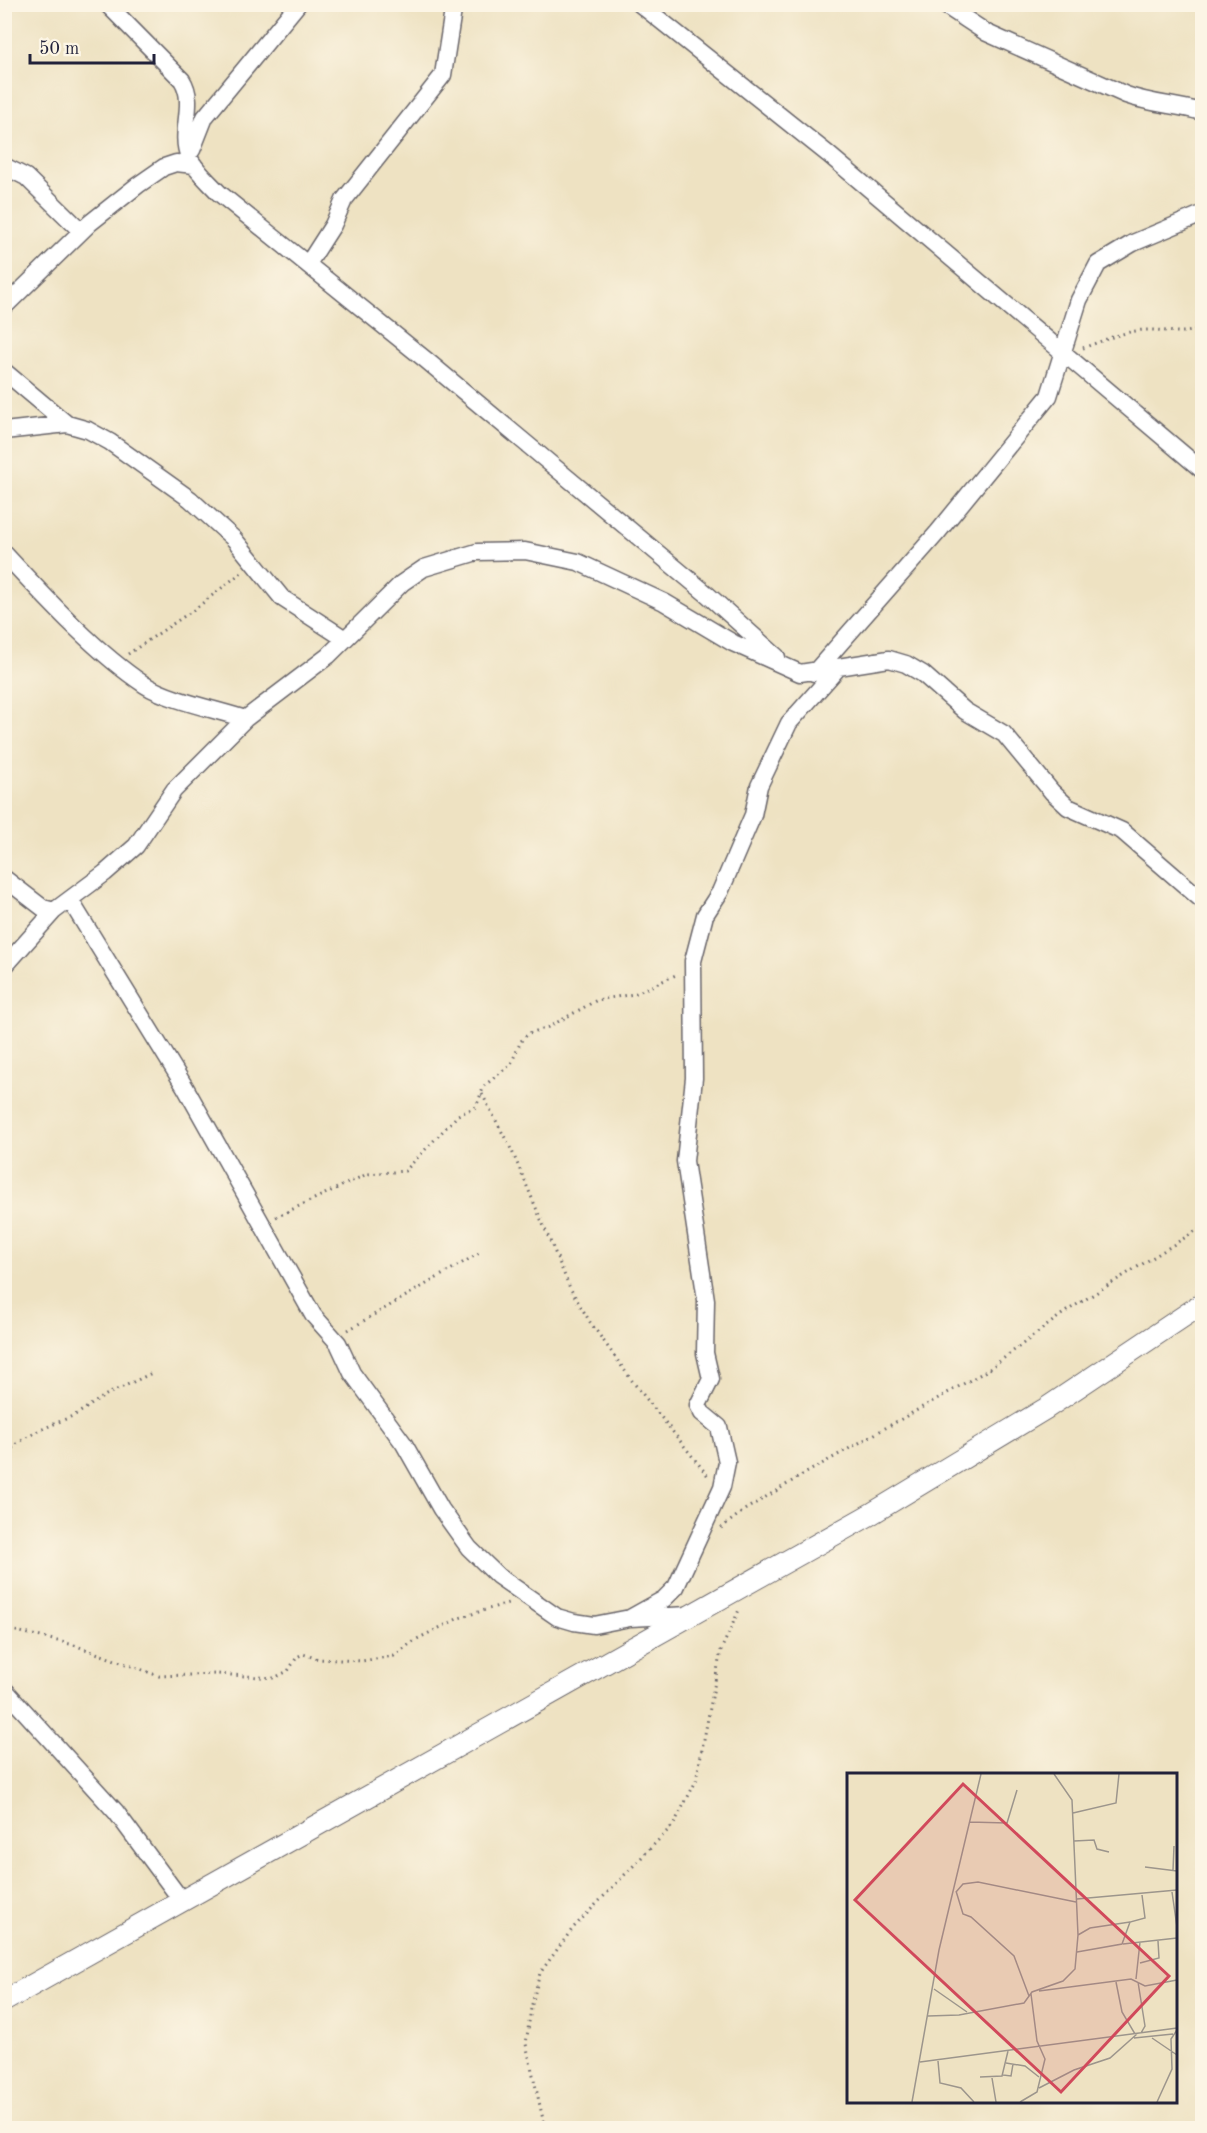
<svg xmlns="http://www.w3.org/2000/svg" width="1207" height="2133" font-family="'Old Standard TT',serif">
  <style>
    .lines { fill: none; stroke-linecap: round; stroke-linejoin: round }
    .minor-casing { stroke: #69656a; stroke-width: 19 }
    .tertiary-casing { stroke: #69656a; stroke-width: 23 }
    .path { stroke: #69656a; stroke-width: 3; stroke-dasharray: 1.5 4.5; stroke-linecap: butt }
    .minor { stroke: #fff; stroke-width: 16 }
    .tertiary { stroke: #fff; stroke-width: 21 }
    .inset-road { fill: none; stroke: #9c958c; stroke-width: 1.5 }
    .view { fill: #d1495b; fill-opacity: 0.15; stroke: #d1495b; stroke-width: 3 }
    .inset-edge { fill: none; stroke: #22223b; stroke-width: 3 }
  </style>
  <rect width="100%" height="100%" fill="#fcf5e5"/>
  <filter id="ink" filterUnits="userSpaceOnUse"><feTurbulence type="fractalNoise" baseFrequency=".0167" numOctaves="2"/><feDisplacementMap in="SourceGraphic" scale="12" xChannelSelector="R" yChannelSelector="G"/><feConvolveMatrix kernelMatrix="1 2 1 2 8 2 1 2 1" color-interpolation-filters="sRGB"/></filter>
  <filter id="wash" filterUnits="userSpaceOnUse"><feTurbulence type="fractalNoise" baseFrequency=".008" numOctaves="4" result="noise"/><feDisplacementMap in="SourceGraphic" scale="24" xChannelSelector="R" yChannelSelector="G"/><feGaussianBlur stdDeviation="1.35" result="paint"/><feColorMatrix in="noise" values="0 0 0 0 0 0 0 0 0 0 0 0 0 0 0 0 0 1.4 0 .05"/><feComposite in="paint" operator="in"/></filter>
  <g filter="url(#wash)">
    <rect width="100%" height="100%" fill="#eee2c2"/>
  </g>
  <g filter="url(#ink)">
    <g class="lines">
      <defs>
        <path id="minor" d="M 107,4 L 182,80 C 197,104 178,131 189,157 C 195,170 209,182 219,193 L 426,360 L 708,595 L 777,657
          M 640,4 L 828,154 L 1202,470
          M 943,4 L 987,33 L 1126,95 C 1151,104 1177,105 1202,112
          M 192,150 L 205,117 L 298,4
          M 4,166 L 26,177 L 81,231
          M 308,264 L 333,225 L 344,200 L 443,75 L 454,4
          M 4,307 L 90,223 L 138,185 L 164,167 L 176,163 L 194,165
          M 4,371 L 67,424
          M 4,431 L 67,424 L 88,430 L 110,442 L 190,499 L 234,539 L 282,598 L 345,639
          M 4,553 C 44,596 96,653 145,685 C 168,700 218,710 245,719
          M 814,673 L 938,532 L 1049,396 L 1079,300 L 1098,264 L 1133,243 L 1202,214
          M 4,878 L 43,908 L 54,911
          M 70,900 L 185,1087 L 313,1315 L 338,1343 L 352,1373 L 404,1444 L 441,1509 L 469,1548 L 498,1576 L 557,1617 L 574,1622 L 594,1625 L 630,1618 L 689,1615
          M 4,967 L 54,911 L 105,873 L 136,846 L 174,790 L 245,719 L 328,656 L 402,583 L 424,568 L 477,552 L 525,551 L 578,562 L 664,602 L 733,643 L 800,673 L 889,659 L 906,664 L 923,674 L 965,711 L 1004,734 L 1052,792 L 1068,807 L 1122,831 L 1202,900
          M 630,1618 L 664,1599 L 676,1587 L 722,1487 L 727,1462 L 719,1427 L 702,1413 L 698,1405 L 711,1379 L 705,1353 L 706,1300 L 685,1161 L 694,1078 L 693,961 L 705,915 L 720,892 L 753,815 L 759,786 L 789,723 L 838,668
          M 4,1689 L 116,1812 L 182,1901"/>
        <path id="tertiary" d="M 4,2001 L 871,1514 L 1045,1409 L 1202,1304"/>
      </defs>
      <use href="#minor" class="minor-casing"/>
      <use href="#tertiary" class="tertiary-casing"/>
      <path class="path" d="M 1083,348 C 1102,341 1126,330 1147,330 C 1167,329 1184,337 1202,327
        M 128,654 L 195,609 L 242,572
        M 1201,673 L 1202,674
        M 482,1094 L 512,1151 L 570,1288 L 590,1322 L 633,1382 L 708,1476
        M 276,1217 L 367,1174 L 405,1171 L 458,1115 L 476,1107 L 484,1086 L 511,1064 L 521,1041 L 529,1033 L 549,1027 L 597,1000 L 634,994 L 678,974
        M 348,1330 L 481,1252
        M 4,1457 L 16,1444 L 38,1431 L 77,1414 L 106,1395 L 154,1372
        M 721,1528 L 746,1509 L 804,1474 L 988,1370 L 1065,1312 L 1202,1227
        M 4,1628 L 74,1645 L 159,1676 L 217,1674 L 274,1678 L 288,1671 L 297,1657 L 303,1654 L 318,1659 L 362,1661 L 394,1656 L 415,1640 L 459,1618 L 508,1603
        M 545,2128 L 526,2044 L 531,2008 L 540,1973 L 573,1928 L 674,1824 L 696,1781 L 721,1650 L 739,1610"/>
      <use href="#minor" class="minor"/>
      <use href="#tertiary" class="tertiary"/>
    </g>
  </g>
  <g transform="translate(847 1773)">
    <rect width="330" height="330" fill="#eee2c2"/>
    <path class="inset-road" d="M 226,40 L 269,30 L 272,1M 122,49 L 160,50 L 170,17M 227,68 L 247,67 L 250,76 L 262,79M 298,94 L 330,98M 326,97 L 327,73M 109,118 L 116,141 L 124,144 L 167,183 L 182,223M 109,119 L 116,111 L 131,109 L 229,129M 325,119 L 330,154M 230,126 L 330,117M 231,162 L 243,155 L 283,149M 276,171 L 330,165M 230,179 L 275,171 L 283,149 L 298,145 L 295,122M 293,190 L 312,185 L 311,168M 289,206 L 293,169M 269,209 L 275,239 L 288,261M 291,209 L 298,253 L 294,260M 87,216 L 120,239M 192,218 L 284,206 L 298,213 L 330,207M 81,243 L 112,242 L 177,230 L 185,219 L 216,208 L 228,196 L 231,162 L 225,27 L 207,1M 287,265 L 326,261M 305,265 L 330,282M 91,288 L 93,310 L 114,315 L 127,329M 73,289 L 330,255M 159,290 L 178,293 L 192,304M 156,302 L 164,303 L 166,291M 133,304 L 155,303 L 161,278M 145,305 L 149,329M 192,315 L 227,297 L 263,285 L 290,261M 65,329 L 92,177 L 134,1M 173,329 L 190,319 L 198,286 L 190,268 L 184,221M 310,329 L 325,296 L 324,266 L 330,257"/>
    <path class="view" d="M 116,11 L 322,203 L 214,319 L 8,127 Z"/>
    <rect width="330" height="330" class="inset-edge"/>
  </g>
  <rect width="1207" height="2133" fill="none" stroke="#fcf5e5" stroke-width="24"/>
  <path d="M30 54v9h124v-9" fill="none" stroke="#22223b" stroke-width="3"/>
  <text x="39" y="54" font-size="18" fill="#22223b" stroke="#fcf5e5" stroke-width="4.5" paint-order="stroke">50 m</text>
</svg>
